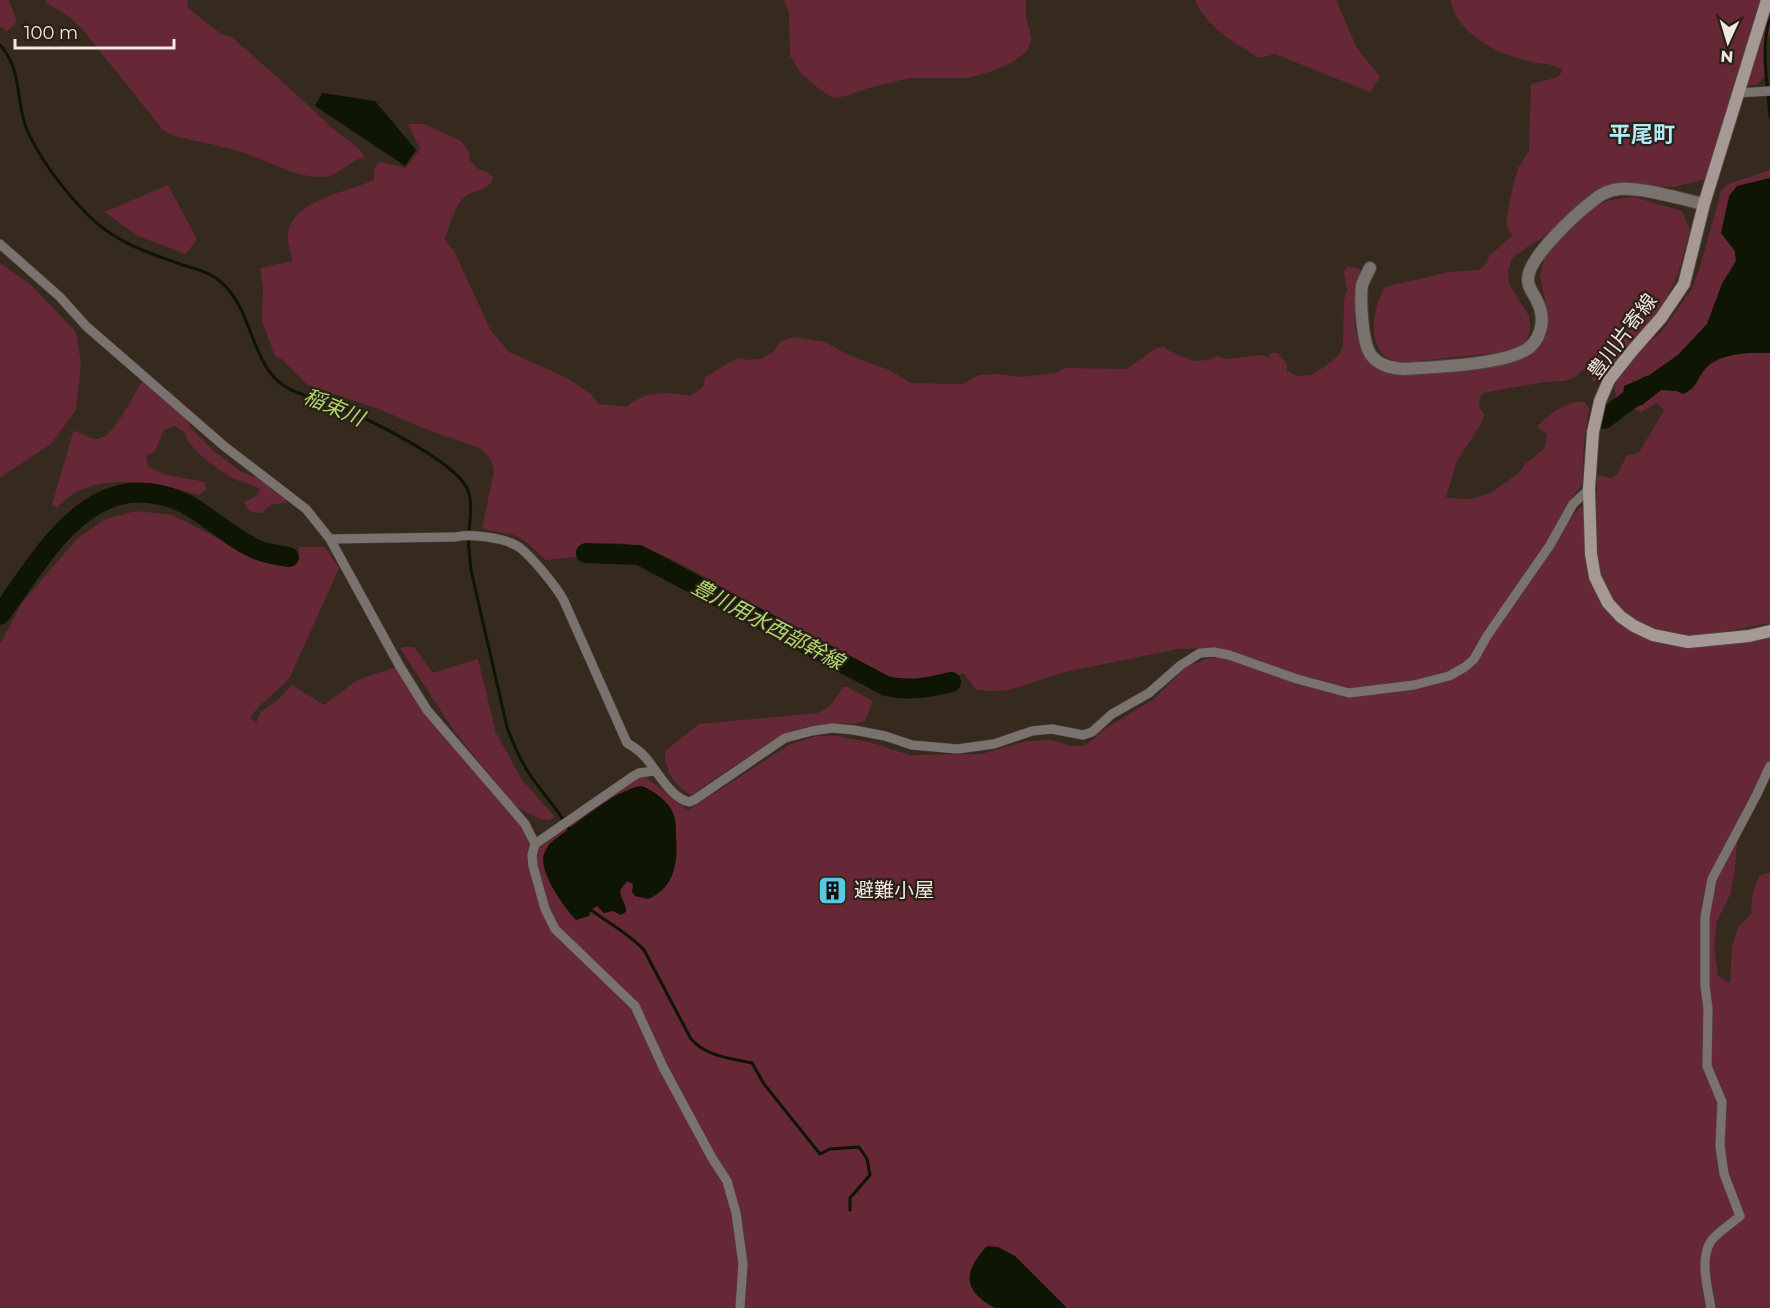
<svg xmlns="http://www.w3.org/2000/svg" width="1770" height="1308" font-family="Montserrat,'Noto Sans JP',sans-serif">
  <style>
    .green { fill: #662836 }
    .water { fill: #0e1502 }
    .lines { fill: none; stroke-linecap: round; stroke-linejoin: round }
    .stream { stroke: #0e1502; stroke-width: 3 }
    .river { stroke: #0e1502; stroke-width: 20 }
    .minor-casing { stroke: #504539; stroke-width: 10 }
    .tertiary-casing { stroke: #504539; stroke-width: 14 }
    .secondary-casing { stroke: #504539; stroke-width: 14 }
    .minor { stroke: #7a726f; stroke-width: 9 }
    .tertiary { stroke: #7a726f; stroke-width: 12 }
    .secondary { stroke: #a69894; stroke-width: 12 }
    .labels { text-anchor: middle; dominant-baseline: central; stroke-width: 4.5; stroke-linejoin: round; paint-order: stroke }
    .street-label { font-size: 20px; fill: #f0e8e1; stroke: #2b2015 }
    .poi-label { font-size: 20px; fill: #f0e8e1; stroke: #2b2015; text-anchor: start }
    .water-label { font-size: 21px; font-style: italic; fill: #afd571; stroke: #2b2015 }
    .quarter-label { font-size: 22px; font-weight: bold; fill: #b2ebf8; stroke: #2b2015 }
  </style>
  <rect width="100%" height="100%" fill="#362a1e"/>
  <path class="green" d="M 0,0 L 9,0 L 17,22 L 7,31 L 0,26 Z
    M 45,0 L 187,0 L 188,8 L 221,34 L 232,37 C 265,67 299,96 331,127 C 342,138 359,144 365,158 C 348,159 339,178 320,177 C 293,177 266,159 241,152 C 219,145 196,141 174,136 L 163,130 L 83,30 L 68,16 L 46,3 Z
    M 784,0 L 1026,0 L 1026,18 L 1032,39 L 1027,51 L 1011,63 L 990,72 L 967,78 L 909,78 L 869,88 L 847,96 L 833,98 L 818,88 L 801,73 L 790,56 L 789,12 Z
    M 1195,0 L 1336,0 L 1357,48 L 1380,77 L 1370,92 L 1275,54 L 1259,58 C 1235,43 1206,27 1195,0 Z
    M 1450,0 L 1760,0 L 1707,179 L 1674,187 L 1642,185 L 1590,195 L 1541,239 L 1530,245 L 1512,258 L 1508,271 L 1509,284 L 1529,316 L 1530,328 L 1527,341 L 1516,349 L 1502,352 L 1401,363 C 1364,356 1371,311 1385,287 L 1449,272 L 1479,270 L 1487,263 L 1489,256 L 1512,236 L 1506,223 L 1512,190 L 1518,168 L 1529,151 L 1531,84 L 1558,77 L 1563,70 C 1554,64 1543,64 1532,62 C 1497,54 1460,37 1450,0 Z
    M 1770,8 L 1770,33 L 1764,48 L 1763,61 L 1766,74 L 1758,84 L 1747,86 Z
    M 408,124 L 424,124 L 461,141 L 469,152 L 470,161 L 479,170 L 488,172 L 493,177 C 490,193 470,188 461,201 C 456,206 446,233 445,240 L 454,251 L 491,331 L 509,352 L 565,377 L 591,394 L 599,404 L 627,407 C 644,390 668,392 690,396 L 703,387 L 705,377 L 737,358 L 750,360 L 760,359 L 773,352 L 781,341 L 796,337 L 825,342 L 848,355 L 889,370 L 911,383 L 962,384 L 980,375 L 998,374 L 1022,377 L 1056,373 L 1066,368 L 1126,369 L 1156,348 L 1164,347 L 1169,351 L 1194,361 L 1208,360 L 1217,356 L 1226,359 L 1261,355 L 1269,358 L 1271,353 L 1278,353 L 1287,364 L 1287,371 L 1297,376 L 1311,375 L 1324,367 L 1338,356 L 1343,346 L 1344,300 L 1347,290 L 1344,272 L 1347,267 L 1358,268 L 1363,272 C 1356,294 1349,327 1362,348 C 1366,356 1376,362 1383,368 L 1515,360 L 1544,335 L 1547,323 L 1548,314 L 1540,276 L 1544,259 L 1552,247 L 1596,206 L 1609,200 L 1634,197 L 1682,211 L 1690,230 L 1678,274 L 1666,299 L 1649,323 L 1598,381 L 1593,381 L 1589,374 L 1583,369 L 1576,377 L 1564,381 L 1545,382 L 1483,393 L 1480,397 L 1479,408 L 1485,414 L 1481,424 L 1457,461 L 1446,498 L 1472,499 L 1492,492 L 1518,474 L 1526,463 L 1544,449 L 1547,434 L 1537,427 C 1547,415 1569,400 1584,402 L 1589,408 L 1584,441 L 1582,485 L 1573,496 L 1545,544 L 1517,584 L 1470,659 L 1446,674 L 1430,678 L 1348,689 L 1328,685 L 1230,652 L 1206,648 L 1178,649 L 1065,672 L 1009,690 L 989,691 L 975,689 L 964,673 C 933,684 912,691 880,680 L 707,587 L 711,580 C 678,563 647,542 609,543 C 595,544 584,545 576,557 L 546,560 L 525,541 L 514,535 L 482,529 L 494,471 L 490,458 L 480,448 L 428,430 L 379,409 L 308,385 L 283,360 L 275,356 L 262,321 L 263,287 L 260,268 L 292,261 C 291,253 287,242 288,233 C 294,199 349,192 374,180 L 374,171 L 377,164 L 382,162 L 406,168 L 420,149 Z
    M 1770,170 L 1770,178 L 1737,186 L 1721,233 L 1735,251 L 1736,261 L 1722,284 L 1707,324 L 1678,355 L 1648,376 L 1624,386 L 1642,405 L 1661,390 L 1677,391 L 1683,394 C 1699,387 1696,378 1707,367 C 1721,353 1752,352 1770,353 L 1770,623 C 1741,628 1708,637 1678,635 C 1639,633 1605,602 1598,563 C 1594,539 1597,501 1597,475 L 1611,478 L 1617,475 L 1627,455 L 1638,454 L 1664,410 L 1657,403 L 1641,412 L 1617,403 L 1613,381 L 1636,354 L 1662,331 L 1691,290 L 1700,267 L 1721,191 L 1728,184 Z
    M 168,185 L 197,239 L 186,254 L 138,236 L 104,212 Z
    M 0,263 L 29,283 L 76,332 L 81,364 L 76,410 L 51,444 L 0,478 Z
    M 142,381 L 187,418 L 191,428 L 214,451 L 240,471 L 265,481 L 285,496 L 286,503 C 275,504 269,503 263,513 C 252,513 248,512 244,502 L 256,496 L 260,490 C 252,483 248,484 239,481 C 221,473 190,451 184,432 L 174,426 L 164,430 L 155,451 L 146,456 L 148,467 L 167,475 L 205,482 L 206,490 L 198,495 C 156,482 89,469 57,508 L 52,505 L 73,432 L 76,431 C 82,434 91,440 98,439 C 114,437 134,394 142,381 Z
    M 1579,507 L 1585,508 L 1585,555 L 1589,575 L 1620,623 L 1629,630 L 1654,642 L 1685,647 L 1770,635 L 1770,763 L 1739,817 L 1735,869 L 1730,895 L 1717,921 L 1714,945 L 1718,976 L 1730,983 L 1732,947 L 1738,928 L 1751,914 L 1753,891 L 1760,875 L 1770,873 L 1770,1308 L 0,1308 L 0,644 L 22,603 L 56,563 L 78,538 L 106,519 L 136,511 L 172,515 L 249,554 L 280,564 L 285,561 L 298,559 L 299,547 L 325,547 L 339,568 L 290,677 C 277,693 260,702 250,718 L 256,723 L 261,712 L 277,701 L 292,685 L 324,705 L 357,680 L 396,667 L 522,827 L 529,845 L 545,843 L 643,775 L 688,810 L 789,745 L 816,736 L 837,736 L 869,742 L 910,755 L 981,754 L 1028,741 L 1051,740 L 1071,746 L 1085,746 L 1106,728 L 1154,699 L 1186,667 L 1206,659 L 1218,657 L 1228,659 L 1298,684 L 1348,697 L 1446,681 L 1490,638 Z
    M 405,647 L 414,647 L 433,673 L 478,659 L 496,733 L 522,780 L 555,817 L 548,820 L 540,819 L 516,807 L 454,731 L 400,648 Z
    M 843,687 L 847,687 L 873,701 L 865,721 L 852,724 L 833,723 L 810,726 L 782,734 L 691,795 C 675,788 664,769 665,751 L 699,724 L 818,713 L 830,706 Z"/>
  <path class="water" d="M 322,93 L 375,101 L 416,150 L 405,166 L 315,106 Z
    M 1770,178 L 1770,353 C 1752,352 1720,353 1707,367 C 1696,378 1699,387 1683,394 L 1677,391 L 1661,390 L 1642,405 L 1635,407 L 1627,403 L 1623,396 L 1624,386 L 1648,376 L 1678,355 L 1707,324 L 1722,284 L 1736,261 L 1735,251 L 1721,233 L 1729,196 L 1737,186 Z
    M 641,786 C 652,789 669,802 673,813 C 676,820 676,829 676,836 C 678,862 675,888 648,899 L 635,896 L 632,892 L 633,884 L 627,881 C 625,884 623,886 621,889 C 618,896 627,904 626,912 L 621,915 L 613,911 L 604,913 L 597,906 L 591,910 L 589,916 L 576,920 C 564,907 542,877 543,857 C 544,853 547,848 549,844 C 572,827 614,790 641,786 Z
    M 987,1246 L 998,1247 L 1015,1256 L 1067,1308 L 995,1308 C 962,1290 963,1272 987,1246 Z"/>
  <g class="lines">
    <path class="stream" d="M 1770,18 C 1760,48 1768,86 1770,117
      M 0,45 C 23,70 15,101 27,130 C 42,163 65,192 91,218 C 117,243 149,253 183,265 C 194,268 207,272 216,278 C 254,305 249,365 286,387 C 301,396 321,400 337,406 C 368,419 453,460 467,488 C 473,501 470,518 469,532
      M 468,539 L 471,570 L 507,727 C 514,746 521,763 533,779 C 545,796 559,811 569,829
      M 591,910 C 607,922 631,935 644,950 L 691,1039 C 707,1057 730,1058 752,1063 L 764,1084 L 820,1154 L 830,1149 L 859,1147 L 867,1159 L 870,1175 L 850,1198 L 850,1210"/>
    <path class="river" d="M 1604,419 L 1648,386
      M 586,553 L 639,555 L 886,686 C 909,691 928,688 951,682
      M 0,615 C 44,554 93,461 184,503 C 210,516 231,539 258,550 C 268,554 279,555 289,557"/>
    <defs>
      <path id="minor" d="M 1737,93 L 1770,91
        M 0,244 L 60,297 L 86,326 L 224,446 L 306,509 L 330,539 L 399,665 L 427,710 L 525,824 L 535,844
        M 330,539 L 455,537 C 471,533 505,538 519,547 C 531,556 557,587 564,601 L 627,743 C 634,747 641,752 646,758 C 658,772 670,797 689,802 L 694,800 L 785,738 L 812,731 L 832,728 L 854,730 L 885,736 L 912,745 L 957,749 L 994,744 L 1032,731 L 1052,729 L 1083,735 L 1092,732 L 1112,714 L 1149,693 L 1181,665 L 1200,653 L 1214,652 L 1229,655 L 1297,679 L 1349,693 L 1414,685 L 1449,676 L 1465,667 L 1474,659 L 1487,636 L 1550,545 L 1573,504 L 1589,489
        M 654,771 L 639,773 L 632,777 L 535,844 L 532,855 L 533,866 L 545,909 L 555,929 L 635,1006 L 663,1067 L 712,1158 L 727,1181 L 736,1213 L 743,1264 L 740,1308
        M 1711,1308 C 1708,1289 1699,1259 1711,1241 C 1718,1232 1731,1224 1740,1216 L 1724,1174 L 1720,1146 L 1722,1102 L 1707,1066 L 1708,1008 L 1705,986 L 1705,917 L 1712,879 L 1757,794 L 1770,766"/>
      <path id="tertiary" d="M 1370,268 C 1367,274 1364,279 1362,285 C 1360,300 1362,343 1371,355 C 1379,366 1392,368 1404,369 C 1434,367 1508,365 1530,347 C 1543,335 1545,316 1537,301 C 1534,294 1528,288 1528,280 C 1527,258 1577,213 1594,200 C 1601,194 1610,190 1619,189 C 1641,187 1681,199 1704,204"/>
      <path id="secondary" d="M 1767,0 L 1704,204 L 1684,284 L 1661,318 L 1632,351 L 1609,380 L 1600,401 L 1593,432 L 1589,489 L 1591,554 L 1595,577 L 1608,603 L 1621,617 L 1634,626 L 1653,635 L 1688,642 L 1749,636 L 1770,631"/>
    </defs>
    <use href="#minor" class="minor-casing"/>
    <use href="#tertiary" class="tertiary-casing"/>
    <use href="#secondary" class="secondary-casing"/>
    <use href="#minor" class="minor"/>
    <use href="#tertiary" class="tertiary"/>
    <use href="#secondary" class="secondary"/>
  </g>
  <defs>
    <symbol id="building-square" viewBox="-11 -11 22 22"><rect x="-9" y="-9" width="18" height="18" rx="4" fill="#57c9e2" stroke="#2b2015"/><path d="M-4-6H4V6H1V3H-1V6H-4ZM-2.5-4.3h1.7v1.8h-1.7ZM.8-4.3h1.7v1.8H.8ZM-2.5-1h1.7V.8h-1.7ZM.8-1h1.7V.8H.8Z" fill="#111"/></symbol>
  </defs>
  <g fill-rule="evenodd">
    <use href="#building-square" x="816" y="874" width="33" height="33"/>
  </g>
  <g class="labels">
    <g class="street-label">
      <text transform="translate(1622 336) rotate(-53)">豊川片寄線</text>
    </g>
    <g class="poi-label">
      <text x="854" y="890">避難小屋</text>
    </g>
    <g class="water-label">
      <text transform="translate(334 407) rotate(23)">稲束川</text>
      <text transform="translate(768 624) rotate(28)">豊川用水西部幹線</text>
    </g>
    <g class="quarter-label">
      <text x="1642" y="134">平尾町</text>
    </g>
  </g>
  <g transform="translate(1728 42) rotate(184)" stroke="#2b2015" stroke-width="4.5" paint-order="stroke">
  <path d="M0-4.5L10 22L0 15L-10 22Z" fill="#f0e8e1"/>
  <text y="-9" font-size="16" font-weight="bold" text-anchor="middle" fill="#f0e8e1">N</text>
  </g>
  <path d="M15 39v9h159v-9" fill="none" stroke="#f0e8e1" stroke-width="3"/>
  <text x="24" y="39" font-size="18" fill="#f0e8e1" stroke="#2b2015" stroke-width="4.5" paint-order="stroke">100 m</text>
</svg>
